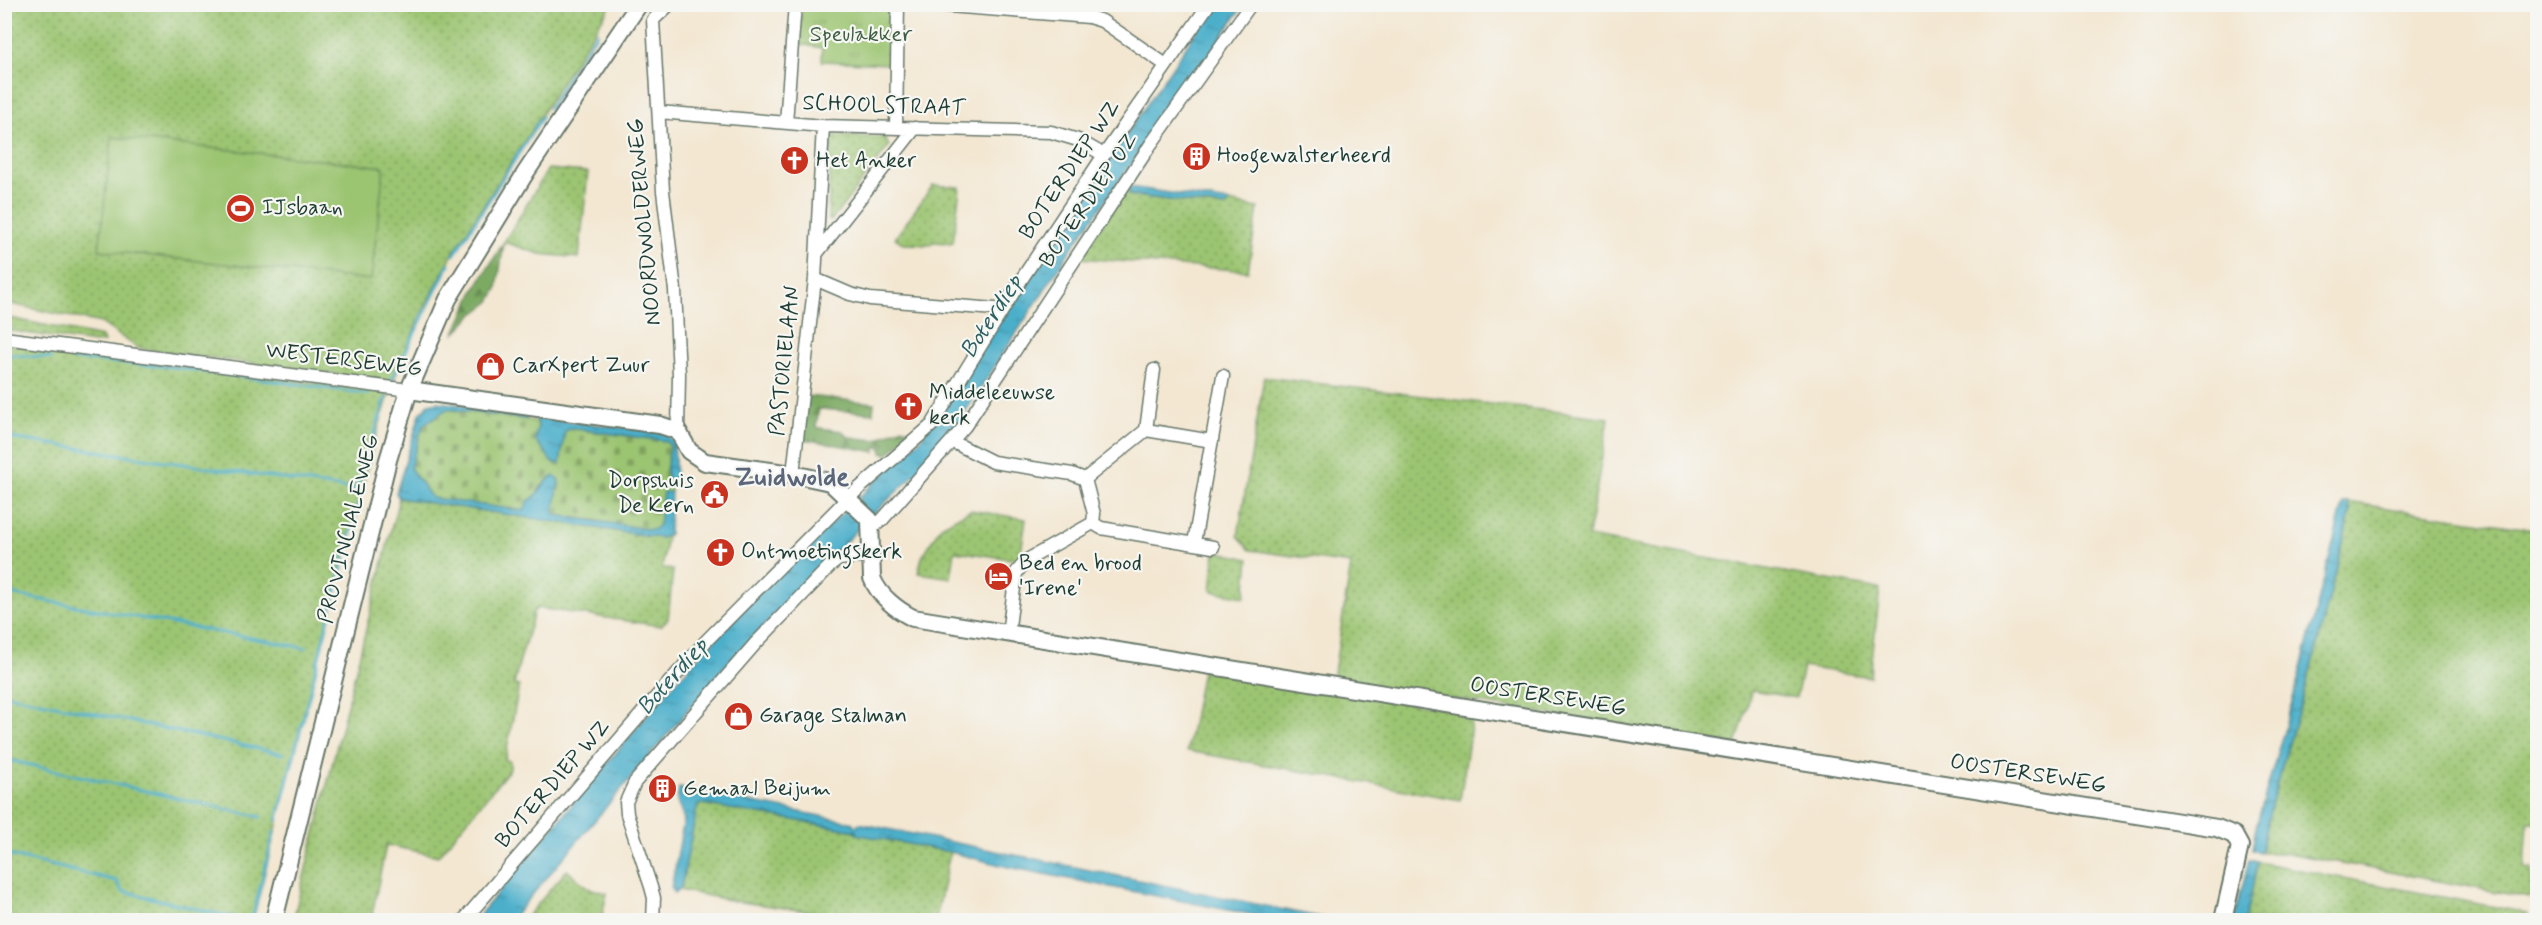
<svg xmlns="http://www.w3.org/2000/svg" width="2542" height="925" font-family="Mynerve,sans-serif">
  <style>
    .grass { fill: url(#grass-dots); stroke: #5e8153; stroke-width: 1.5 }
    .forest { fill: url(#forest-firs); stroke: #4e744c; stroke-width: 1.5 }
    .cemetery { fill: url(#cemetery-stones); stroke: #5e8153; stroke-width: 1.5 }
    .park { fill: url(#park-tufts); stroke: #5e8153; stroke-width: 1.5 }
    .pitch { fill: #9cc572; stroke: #5e8153; stroke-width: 1.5 }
    .water { fill: url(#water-ripples); stroke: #35767f; stroke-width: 1.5 }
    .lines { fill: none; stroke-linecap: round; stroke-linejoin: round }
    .stream { stroke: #4bafca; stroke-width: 3 }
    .street-casing { stroke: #69786b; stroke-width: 15 }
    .secondary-casing { stroke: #69786b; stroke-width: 20 }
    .street { stroke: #fff; stroke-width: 12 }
    .secondary { stroke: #fff; stroke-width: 16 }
    .labels { text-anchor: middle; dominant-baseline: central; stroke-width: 4.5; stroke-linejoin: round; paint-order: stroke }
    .park-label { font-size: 22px; fill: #3e5f44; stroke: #f6f6f2 }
    .street-label { font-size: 22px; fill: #1f3d34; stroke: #f6f6f2 }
    .poi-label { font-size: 22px; fill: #1f3d34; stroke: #f6f6f2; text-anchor: start }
    .water-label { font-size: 24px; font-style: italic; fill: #2c5f61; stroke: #f6f6f2 }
    .quarter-label { font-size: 26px; font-weight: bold; fill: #5b667a; stroke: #f6f6f2 }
  </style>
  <defs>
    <pattern id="grass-dots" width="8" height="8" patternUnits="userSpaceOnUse" patternTransform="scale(1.5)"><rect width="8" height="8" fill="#9cc572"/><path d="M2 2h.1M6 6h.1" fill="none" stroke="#7fa15e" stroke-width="1.8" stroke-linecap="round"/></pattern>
    <pattern id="forest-firs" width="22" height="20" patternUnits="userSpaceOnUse" patternTransform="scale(1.5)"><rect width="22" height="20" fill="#7daa64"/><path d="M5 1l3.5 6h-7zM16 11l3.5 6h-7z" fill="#668c53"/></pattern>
    <pattern id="cemetery-stones" width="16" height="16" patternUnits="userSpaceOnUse" patternTransform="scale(1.5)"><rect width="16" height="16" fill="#9cc572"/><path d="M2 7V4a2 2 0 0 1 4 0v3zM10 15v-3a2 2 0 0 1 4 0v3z" fill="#7fa15e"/></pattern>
    <pattern id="park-tufts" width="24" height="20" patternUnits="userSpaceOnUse" patternTransform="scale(1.5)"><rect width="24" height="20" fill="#9cc572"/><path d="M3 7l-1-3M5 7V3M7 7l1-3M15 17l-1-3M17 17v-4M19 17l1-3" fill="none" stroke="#7fa15e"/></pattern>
    <pattern id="water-ripples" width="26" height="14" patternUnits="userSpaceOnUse" patternTransform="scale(1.5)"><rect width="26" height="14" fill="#4bafca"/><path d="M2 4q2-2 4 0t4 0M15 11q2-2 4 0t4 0" fill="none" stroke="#3e90a5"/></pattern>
  </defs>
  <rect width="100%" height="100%" fill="#f6f6f2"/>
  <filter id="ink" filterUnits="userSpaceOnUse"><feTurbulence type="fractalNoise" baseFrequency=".0167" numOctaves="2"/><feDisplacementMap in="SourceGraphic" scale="12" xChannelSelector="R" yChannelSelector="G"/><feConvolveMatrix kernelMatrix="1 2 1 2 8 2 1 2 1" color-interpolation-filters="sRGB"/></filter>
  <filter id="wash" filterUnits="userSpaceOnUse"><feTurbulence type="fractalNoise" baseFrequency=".008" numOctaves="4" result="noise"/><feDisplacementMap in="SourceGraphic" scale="24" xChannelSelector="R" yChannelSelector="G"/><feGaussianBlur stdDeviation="1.35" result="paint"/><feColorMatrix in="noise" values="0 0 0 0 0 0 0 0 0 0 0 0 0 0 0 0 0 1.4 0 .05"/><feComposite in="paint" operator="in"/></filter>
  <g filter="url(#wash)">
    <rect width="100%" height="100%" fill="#f3e7d2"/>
    <path class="grass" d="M 4,5 L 611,5 L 454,252 L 420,316 L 393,382 L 138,348 L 101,323 L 5,303 Z
      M 831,136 L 884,137 L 889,146 L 831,221 L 828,219 Z
      M 548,169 L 588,172 L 579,258 L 540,254 L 504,242 Z
      M 933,185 L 960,187 L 953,243 L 932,242 L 931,245 L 904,244 L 895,238 Z
      M 1125,189 L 1129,190 L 1129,195 L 1225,207 L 1229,202 L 1258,208 L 1248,271 L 1080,258 Z
      M 5,317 L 102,337 L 104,342 L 94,343 L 5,330 Z
      M 5,344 L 373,390 L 389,395 L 372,449 L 253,920 L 5,920 Z
      M 1264,377 L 1609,418 L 1588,537 L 1880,589 L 1870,677 L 1803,667 L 1796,698 L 1752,690 L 1736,745 L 1333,679 L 1351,564 L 1250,550 L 1238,536 Z
      M 399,498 L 662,538 L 667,536 L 662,568 L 673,570 L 668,619 L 661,626 L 538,608 L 534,611 C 528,637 519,659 514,685 L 519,686 L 505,760 L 510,761 L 510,769 L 438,856 L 386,845 L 372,915 L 398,920 L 293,920 Z
      M 2347,502 L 2537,530 L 2538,822 L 2528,822 L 2525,868 L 2532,869 L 2530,898 L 2293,854 L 2261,852 C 2271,797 2289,745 2304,692 C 2322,632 2336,570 2351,509 Z
      M 970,510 L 1026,519 L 1020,559 L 1018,560 L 955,551 L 951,578 L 918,573 L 922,557 L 941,526 Z
      M 1215,551 L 1249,559 L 1245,597 L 1211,591 Z
      M 1202,670 L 1473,713 L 1460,800 L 1187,751 Z
      M 702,804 L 856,831 L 856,834 L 950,852 L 936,920 L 858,920 L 819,913 L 734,901 L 679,890 L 681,888 L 697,808 L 698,805 Z
      M 2258,862 L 2528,913 L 2527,920 L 2245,920 Z
      M 567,870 L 588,888 L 607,893 L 601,920 L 524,920 Z"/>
    <path class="forest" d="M 504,242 L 497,289 L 489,303 L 470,317 L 454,335 L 475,289 Z
      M 808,396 L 874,403 L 873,413 L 819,409 L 816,426 L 819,428 L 842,431 L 849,437 L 875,440 L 902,427 L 912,432 L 888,454 L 882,453 L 882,448 L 876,447 L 875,452 L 803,439 Z"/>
    <path class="cemetery" d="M 444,409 L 536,421 L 538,426 L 535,440 L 546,453 L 567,428 L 666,441 L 670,445 L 666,471 L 668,479 L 672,481 L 671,492 L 663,493 L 659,525 L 653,530 L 556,515 L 554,513 L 559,480 L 541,486 L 535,498 L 528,501 L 524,511 L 432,498 L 410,468 L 411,464 L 423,425 Z"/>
    <path class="park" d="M 802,5 L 893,9 L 891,64 L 822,61 L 822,48 L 799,44 Z"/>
    <path class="pitch" d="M 112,137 L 384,167 L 371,280 L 99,250 Z"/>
    <path class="water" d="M 1214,5 L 1244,5 L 1071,249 L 941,449 L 861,526 L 726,665 L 511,920 L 475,920 L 673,685 L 751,600 L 846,510 L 859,502 L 860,496 L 920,440 Z
      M 1130,187 L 1229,202 L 1229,204 L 1225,207 L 1129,195 Z
      M 438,402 L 517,412 L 526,415 L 527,419 L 447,409 L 423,425 L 410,468 L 432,498 L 524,511 L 528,501 C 541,496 541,481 554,476 L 559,480 L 554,513 L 556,515 L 653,530 L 659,525 L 663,492 L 671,492 L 669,534 L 662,538 L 399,498 L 396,493 L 420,414 L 429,404 Z
      M 539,415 L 548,419 L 663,432 L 674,441 L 676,478 L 671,482 L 668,480 L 666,471 L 670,446 L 665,441 L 571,428 L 565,431 L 560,464 L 551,462 L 546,453 L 535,440 L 538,426 L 537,419 Z
      M 2347,502 L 2351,509 C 2336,570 2322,632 2304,692 C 2289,745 2271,797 2261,852 L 2252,850 L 2256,827 L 2296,688 L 2343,504 Z
      M 679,788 L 846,821 L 853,823 L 855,827 L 859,823 L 1334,920 L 1279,920 L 1008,867 L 950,852 L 856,834 L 856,831 L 702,804 L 698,805 L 697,808 L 681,888 L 674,893 L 671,889 L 684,820 L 677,801 Z
      M 2249,860 L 2258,862 L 2245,920 L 2234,920 Z"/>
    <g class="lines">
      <path class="stream" d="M 549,109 L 597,33
        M 454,255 L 542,117
        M 4,354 L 51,358
        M 71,359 L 172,367 L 368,394
        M 392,379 L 449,264
        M 4,437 L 356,490 L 386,398
        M 4,593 L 306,648
        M 4,694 L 283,754
        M 4,759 L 261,817
        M 277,821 L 358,504
        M 4,854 L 117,881 L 122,891 L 235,918
        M 252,920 L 274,832"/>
    </g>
  </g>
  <g filter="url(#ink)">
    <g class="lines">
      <defs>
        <path id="street" d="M 670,4 L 653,20 L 663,191 L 675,290 L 679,375 L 678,431
          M 923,4 L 1089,17 L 1102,21 L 1166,65
          M 659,112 L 823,126 L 1051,132 L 1078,140 L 1104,155
          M 786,123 L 795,4
          M 896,128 L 898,4
          M 817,253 L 915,128
          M 815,279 L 850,294 L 870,299 L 995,309 L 1001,312
          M 4,338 L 409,390
          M 1146,430 L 1212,441
          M 953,442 L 993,462 L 1072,474 L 1085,479
          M 793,474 L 815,279 L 823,126
          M 1093,523 L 1094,514 L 1085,479 L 1146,430 L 1154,370
          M 1093,523 L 1101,528 L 1213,547
          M 872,528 L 882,520 L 965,426 L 1151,144 L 1251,4
          M 1194,543 L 1223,376
          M 1008,634 L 1016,573 L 1027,560 L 1093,523
          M 464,920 L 650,704 L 707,640 L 848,498 L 932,425 L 1021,280 L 1104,155 L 1209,4
          M 653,920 L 654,898 L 651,887 L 627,814 L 626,802 L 635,782 L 755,644 L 831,565 L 839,559 L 870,556"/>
        <path id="secondary" d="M 409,390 L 660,425 L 678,431 L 689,451 L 705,462 L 793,474 L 830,482 L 870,520 L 872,578 C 879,596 897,610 913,618 L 2217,828 L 2234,835 L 2240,846 L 2223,920
          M 274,920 L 388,460 L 409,390 L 448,299 L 526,172 L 639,4"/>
      </defs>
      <use href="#street" class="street-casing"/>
      <use href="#secondary" class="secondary-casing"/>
      <use href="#street" class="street"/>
      <use href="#secondary" class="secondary"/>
    </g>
  </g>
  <defs>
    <symbol id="building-disc" viewBox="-11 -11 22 22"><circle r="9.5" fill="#c8321e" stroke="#f6f6f2"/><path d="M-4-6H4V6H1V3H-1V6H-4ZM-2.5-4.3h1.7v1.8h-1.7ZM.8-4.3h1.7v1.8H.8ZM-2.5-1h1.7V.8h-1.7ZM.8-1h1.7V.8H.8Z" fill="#fff"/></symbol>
    <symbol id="church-disc" viewBox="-11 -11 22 22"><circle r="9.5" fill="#c8321e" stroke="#f6f6f2"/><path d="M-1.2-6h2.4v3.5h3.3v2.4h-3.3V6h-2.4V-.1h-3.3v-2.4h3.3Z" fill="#fff"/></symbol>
    <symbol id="stadium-disc" viewBox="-11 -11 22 22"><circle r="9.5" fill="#c8321e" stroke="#f6f6f2"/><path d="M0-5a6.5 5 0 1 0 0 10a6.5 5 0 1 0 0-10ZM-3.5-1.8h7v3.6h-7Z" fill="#fff"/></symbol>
    <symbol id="shop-disc" viewBox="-11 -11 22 22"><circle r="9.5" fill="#c8321e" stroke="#f6f6f2"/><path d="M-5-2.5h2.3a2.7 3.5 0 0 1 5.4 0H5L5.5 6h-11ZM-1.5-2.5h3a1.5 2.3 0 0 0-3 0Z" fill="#fff"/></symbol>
    <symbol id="civic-disc" viewBox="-11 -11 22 22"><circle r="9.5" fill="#c8321e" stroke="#f6f6f2"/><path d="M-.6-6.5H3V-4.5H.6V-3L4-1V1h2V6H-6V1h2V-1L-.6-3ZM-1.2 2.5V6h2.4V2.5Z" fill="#fff"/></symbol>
    <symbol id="hotel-disc" viewBox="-11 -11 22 22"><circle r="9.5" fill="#c8321e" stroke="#f6f6f2"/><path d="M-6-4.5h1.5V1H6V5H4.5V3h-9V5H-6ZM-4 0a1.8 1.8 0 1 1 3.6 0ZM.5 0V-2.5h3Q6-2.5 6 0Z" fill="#fff"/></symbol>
  </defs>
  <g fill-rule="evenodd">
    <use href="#building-disc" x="1180" y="140" width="33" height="33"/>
    <use href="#church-disc" x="778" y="144" width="33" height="33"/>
    <use href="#stadium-disc" x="224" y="192" width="33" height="33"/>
    <use href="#shop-disc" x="474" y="350" width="33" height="33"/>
    <use href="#church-disc" x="892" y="390" width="33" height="33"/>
    <use href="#civic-disc" x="698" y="478" width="33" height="33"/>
    <use href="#church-disc" x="704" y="536" width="33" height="33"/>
    <use href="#hotel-disc" x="982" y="560" width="33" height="33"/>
    <use href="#shop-disc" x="722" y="700" width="33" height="33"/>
    <use href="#building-disc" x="646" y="772" width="33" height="33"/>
  </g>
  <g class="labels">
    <g class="park-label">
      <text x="861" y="35">Speulakker</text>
    </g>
    <g class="street-label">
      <text transform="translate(884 106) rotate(2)">SCHOOLSTRAAT</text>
      <text transform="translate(1070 170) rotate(-56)">BOTERDIEP WZ</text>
      <text transform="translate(1089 200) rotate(-56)">BOTERDIEP OZ</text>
      <text transform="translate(645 222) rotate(-95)">NOORDWOLDERWEG</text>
      <text transform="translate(344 360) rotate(7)">WESTERSEWEG</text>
      <text transform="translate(785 361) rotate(-84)">PASTORIELAAN</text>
      <text transform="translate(349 529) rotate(-76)">PROVINCIALEWEG</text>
      <text transform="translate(1548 697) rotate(9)">OOSTERSEWEG</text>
      <text transform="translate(2028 774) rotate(9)">OOSTERSEWEG</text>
      <text transform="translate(553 784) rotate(-49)">BOTERDIEP WZ</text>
    </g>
    <g class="poi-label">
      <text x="1217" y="156">Hoogewalsterheerd</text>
      <text x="816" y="161">Het Anker</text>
      <text x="262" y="208">IJsbaan</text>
      <text x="512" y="366">CarXpert Zuur</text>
      <text x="929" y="393">Middeleeuwse<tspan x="929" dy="25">kerk</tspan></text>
      <text x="694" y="481" text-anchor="end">Dorpshuis<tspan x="694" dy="25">De Kern</tspan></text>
      <text x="741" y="552">Ontmoetingskerk</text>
      <text x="1019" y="564">Bed en brood<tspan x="1019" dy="25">'Irene'</tspan></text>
      <text x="759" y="716">Garage Stalman</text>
      <text x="683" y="789">Gemaal Beijum</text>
    </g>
    <g class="water-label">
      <text transform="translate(992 317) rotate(-57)">Boterdiep</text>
      <text transform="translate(673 677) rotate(-48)">Boterdiep</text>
    </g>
    <g class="quarter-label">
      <text x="792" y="478">Zuidwolde</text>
    </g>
  </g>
  <rect width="2542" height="925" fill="none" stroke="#f6f6f2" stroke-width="24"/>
</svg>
